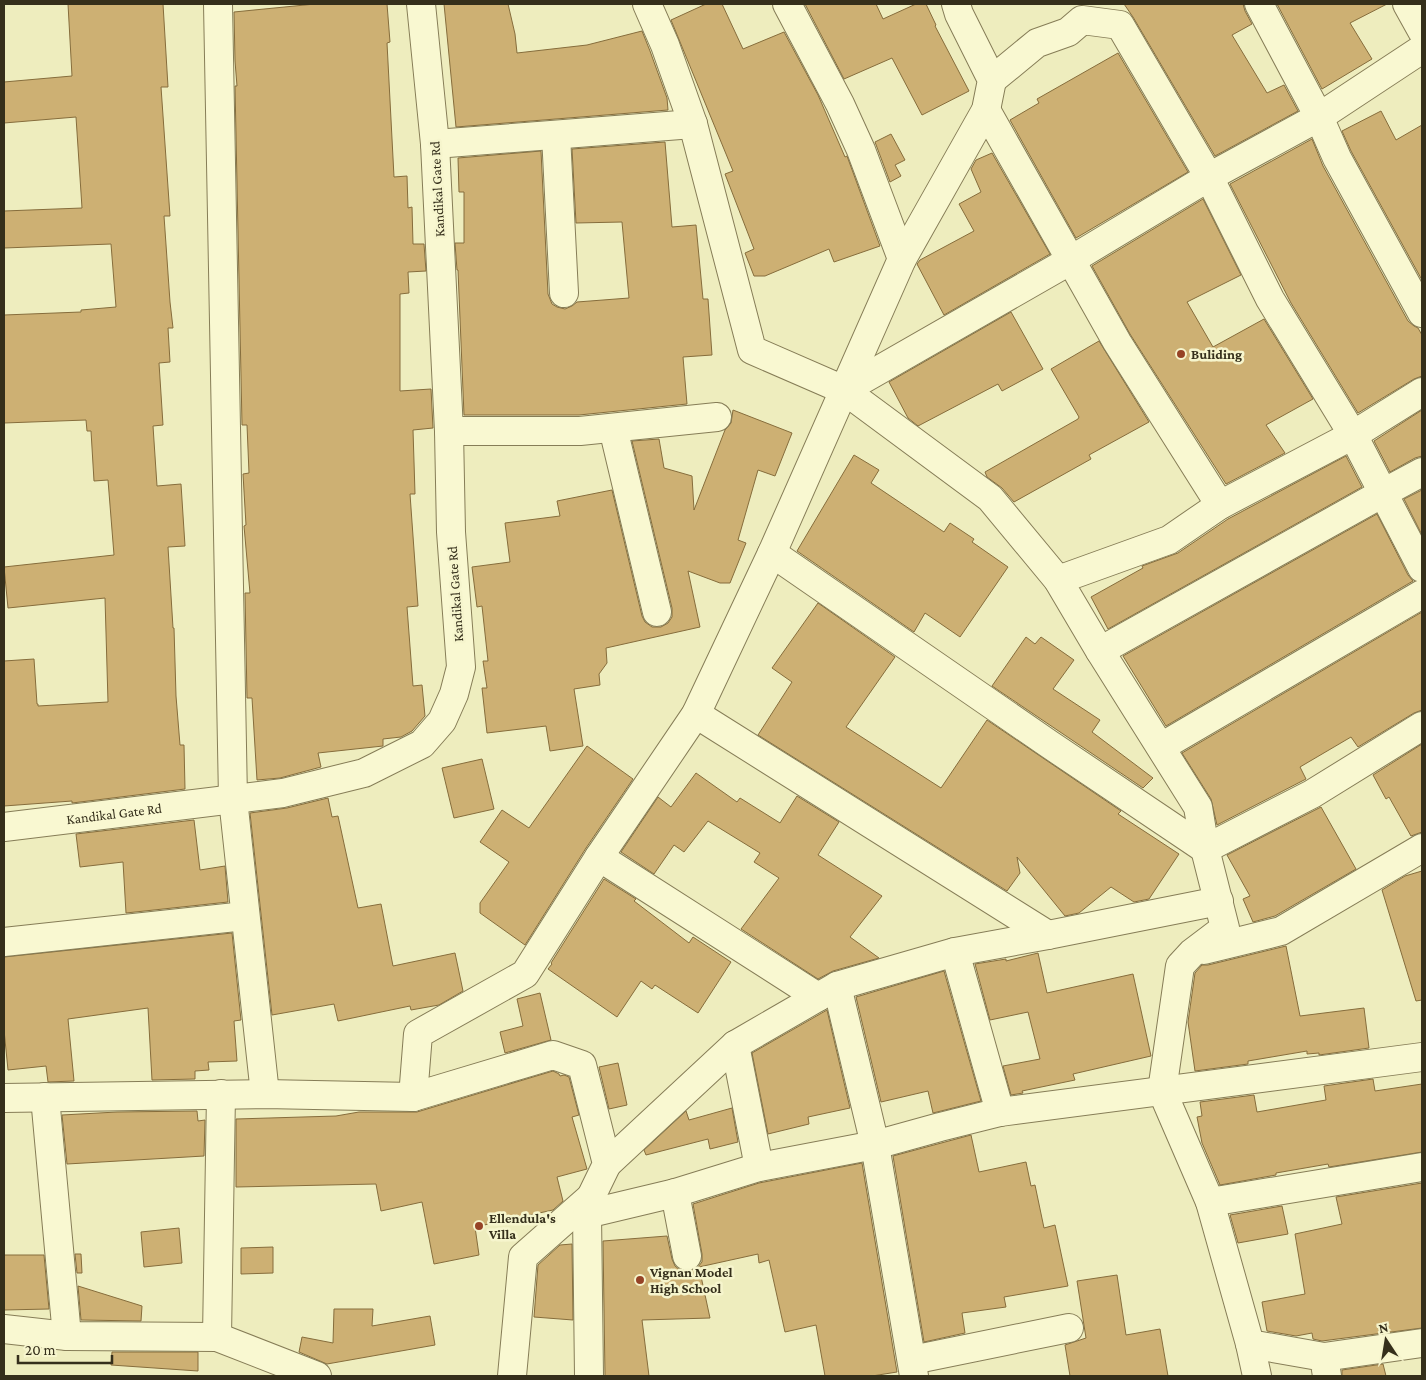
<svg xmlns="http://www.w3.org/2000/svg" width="1426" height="1380" font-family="'Crimson Pro',serif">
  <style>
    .building { fill: #cdb073; stroke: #866d3c }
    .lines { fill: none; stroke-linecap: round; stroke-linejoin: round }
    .minor-casing { stroke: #867d57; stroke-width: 30 }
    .minor { stroke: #f9f8d1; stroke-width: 28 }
    .poi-dot { fill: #964326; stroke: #f6f5cd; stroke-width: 2 }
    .labels { text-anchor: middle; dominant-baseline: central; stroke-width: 5; stroke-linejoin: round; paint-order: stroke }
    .street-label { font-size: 14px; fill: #352f1b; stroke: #f6f5cd }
    .poi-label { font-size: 14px; font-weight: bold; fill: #352f1b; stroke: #f6f5cd; text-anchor: start }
  </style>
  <rect width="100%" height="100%" fill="#eeedbe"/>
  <path class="building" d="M 68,4 L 163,4 L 168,87 L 161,87 L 170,216 L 164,216 L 170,302 L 173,328 L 168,328 L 170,362 L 159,363 L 163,425 L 153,426 L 157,486 L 181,484 L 185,546 L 168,547 L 173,628 L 174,628 L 176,696 L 180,745 L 184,745 L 185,789 L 72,803 L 72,801 L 4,806 L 4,661 L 34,659 L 37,704 L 38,704 L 38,706 L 108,702 L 105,598 L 8,608 L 4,567 L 114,555 L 108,480 L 94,481 L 91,431 L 87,431 L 86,420 L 4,423 L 4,315 L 81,312 L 81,310 L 116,307 L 111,244 L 4,248 L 4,211 L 82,208 L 76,117 L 4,123 L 4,82 L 72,76 Z
    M 315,4 L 387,4 L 390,42 L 387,43 L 394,177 L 407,176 L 408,208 L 412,207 L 413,244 L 424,244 L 426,271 L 408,272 L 409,293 L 400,294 L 400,391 L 431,389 L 433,428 L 413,430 L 415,494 L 410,494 L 418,606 L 407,607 L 413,686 L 422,685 L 425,716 L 412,731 L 401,737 L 383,739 L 383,746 L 318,753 L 321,767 L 280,778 L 257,780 L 252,698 L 247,698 L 245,593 L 250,593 L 244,526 L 246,525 L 243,474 L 249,473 L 247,425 L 242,425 L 235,86 L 237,86 L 235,61 L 234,12 Z
    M 444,4 L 508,4 L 515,34 L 517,53 L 587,45 L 642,31 L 650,51 L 667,98 L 668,110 L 456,127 Z
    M 706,4 L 722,4 L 743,49 L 784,32 L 818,95 L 845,157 L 847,156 L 880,246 L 834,262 L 829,249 L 765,276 L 754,276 L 745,253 L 754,249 L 725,174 L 733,171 L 671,20 Z
    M 805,4 L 876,4 L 883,19 L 916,4 L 926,4 L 936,25 L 935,26 L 969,91 L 922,115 L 892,58 L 844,79 Z
    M 1124,4 L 1243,4 L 1245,11 L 1252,24 L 1232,35 L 1267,93 L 1284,85 L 1298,111 L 1215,156 L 1133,17 Z
    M 1277,4 L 1387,4 L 1350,23 L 1372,59 L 1322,89 Z
    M 1118,53 L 1188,172 L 1076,238 L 1010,120 L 1039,103 L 1037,99 Z
    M 1381,111 L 1396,140 L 1422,125 L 1422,280 L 1351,151 L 1342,131 Z
    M 891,134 L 905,160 L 895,165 L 901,176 L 890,182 L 875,142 Z
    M 1312,139 L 1323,166 L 1408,321 L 1414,326 L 1418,328 L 1422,335 L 1422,376 L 1414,379 L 1358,413 L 1291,303 L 1230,184 Z
    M 665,142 L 672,227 L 696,225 L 703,299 L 708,299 L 712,355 L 683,357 L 687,404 L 579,415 L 464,415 L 458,270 L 457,270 L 455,243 L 464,243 L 464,192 L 459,192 L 458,158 L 541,151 L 548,294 L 552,304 L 557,307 L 565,309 L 572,306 L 577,302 L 629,298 L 622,222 L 576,223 L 572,149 Z
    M 992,153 L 1050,254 L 944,315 L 917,264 L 920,260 L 974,231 L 959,204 L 981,192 L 971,169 L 976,160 Z
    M 1203,199 L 1241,275 L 1187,302 L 1213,347 L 1264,319 L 1313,399 L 1266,425 L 1285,453 L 1226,484 L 1130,334 L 1092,266 Z
    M 1011,312 L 1043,369 L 1002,391 L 998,384 L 918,426 L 908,418 L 889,382 Z
    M 1099,341 L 1149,422 L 1089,455 L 1091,459 L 1014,502 L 1002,488 L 987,477 L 985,472 L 1078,419 L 1079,417 L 1051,369 Z
    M 733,410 L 792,433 L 775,476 L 758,470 L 738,540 L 746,543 L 730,583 L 720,583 L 688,571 L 700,627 L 606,648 L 607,663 L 599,674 L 600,685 L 574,689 L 583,746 L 550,751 L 546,726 L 487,733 L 482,688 L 487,688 L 483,661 L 488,661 L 482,606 L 477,607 L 472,567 L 510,562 L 505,523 L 560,516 L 557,501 L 612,490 L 642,616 L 645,622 L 652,627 L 661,627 L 668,623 L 672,617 L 672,608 L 632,441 L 659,439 L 664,468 L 692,476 L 694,510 L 725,430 L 731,423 Z
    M 1422,410 L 1422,456 L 1415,458 L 1390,472 L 1374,441 Z
    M 854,455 L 879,470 L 871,483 L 944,532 L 950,523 L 974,539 L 972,542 L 1008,567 L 960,637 L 925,613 L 914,632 L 797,551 Z
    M 1346,456 L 1362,487 L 1108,629 L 1091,597 L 1143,568 L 1142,566 L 1178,553 L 1228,519 Z
    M 1422,490 L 1422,535 L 1404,499 Z
    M 1377,514 L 1408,575 L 1413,581 L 1166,726 L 1123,656 Z
    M 818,603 L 895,657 L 846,727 L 941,788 L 987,720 L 1121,811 L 1118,814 L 1179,854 L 1149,899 L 1134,902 L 1111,887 L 1079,913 L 1065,916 L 1017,857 L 1020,873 L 1007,891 L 758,735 L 792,682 L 772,668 Z
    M 1422,612 L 1422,710 L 1414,713 L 1358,747 L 1351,737 L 1300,767 L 1306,779 L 1217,825 L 1211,799 L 1182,753 Z
    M 1026,637 L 1035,644 L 1041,637 L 1074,660 L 1053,689 L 1100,720 L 1092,732 L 1153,778 L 1143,788 L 992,686 Z
    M 1422,744 L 1422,832 L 1411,836 L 1389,797 L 1386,799 L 1373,775 Z
    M 587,746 L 633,779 L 586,848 L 525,945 L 480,913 L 480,903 L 509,862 L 480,842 L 502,810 L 529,828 Z
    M 482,759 L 494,809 L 454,818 L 442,768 Z
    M 696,773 L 737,802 L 740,798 L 780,823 L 797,796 L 839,822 L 818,855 L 882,896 L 850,937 L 879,958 L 833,971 L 818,979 L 741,929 L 779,878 L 754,862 L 760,853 L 708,821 L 684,852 L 674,845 L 654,874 L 621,852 L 658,797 L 671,807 Z
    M 328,798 L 332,817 L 338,816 L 358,908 L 381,904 L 393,966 L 455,953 L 463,991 L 439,1005 L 411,1010 L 410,1006 L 338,1021 L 334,1004 L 272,1015 L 250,813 L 287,808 Z
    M 1321,807 L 1356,869 L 1275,916 L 1253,922 L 1243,899 L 1250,896 L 1227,855 Z
    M 194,820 L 200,870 L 225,866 L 228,902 L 126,913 L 123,862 L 80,867 L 76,834 Z
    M 1422,871 L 1422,1000 L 1416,1001 L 1382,890 L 1405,876 Z
    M 604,879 L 636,899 L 634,901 L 689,943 L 693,937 L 731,962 L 698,1013 L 655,985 L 652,989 L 641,981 L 617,1017 L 548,969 L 552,964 L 551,963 Z
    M 232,933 L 241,1020 L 234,1021 L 237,1061 L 208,1062 L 209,1070 L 195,1071 L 195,1079 L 152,1080 L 148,1008 L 68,1019 L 74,1081 L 48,1082 L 46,1066 L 8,1070 L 4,1030 L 4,957 Z
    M 1286,946 L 1300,1016 L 1364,1008 L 1369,1048 L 1319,1055 L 1319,1053 L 1307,1054 L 1307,1051 L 1248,1061 L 1248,1064 L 1195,1071 L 1188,1022 L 1195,973 L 1202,965 L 1208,965 Z
    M 1038,953 L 1047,993 L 1133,974 L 1151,1056 L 1073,1074 L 1075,1080 L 1022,1091 L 1023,1093 L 1011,1095 L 1003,1066 L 1040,1059 L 1028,1012 L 990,1020 L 975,964 L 1006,959 L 1006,961 Z
    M 944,971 L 981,1101 L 933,1113 L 928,1091 L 881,1102 L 856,997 Z
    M 540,993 L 551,1040 L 505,1053 L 500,1032 L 523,1026 L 517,999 Z
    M 827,1010 L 850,1108 L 808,1117 L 809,1124 L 768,1134 L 752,1053 Z
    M 618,1063 L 627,1105 L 609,1109 L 599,1067 Z
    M 553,1071 L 559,1074 L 560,1076 L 564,1075 L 569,1077 L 579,1115 L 572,1117 L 587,1169 L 557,1177 L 563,1201 L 553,1210 L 475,1227 L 479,1255 L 434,1264 L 422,1202 L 381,1211 L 376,1184 L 236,1187 L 236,1119 L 336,1116 L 359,1112 L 417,1112 Z
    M 1373,1079 L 1375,1091 L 1422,1084 L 1422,1152 L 1329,1167 L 1328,1164 L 1276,1173 L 1276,1175 L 1220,1185 L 1202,1143 L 1197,1117 L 1202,1116 L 1200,1102 L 1254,1095 L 1257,1112 L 1326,1100 L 1324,1086 Z
    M 732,1108 L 738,1142 L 710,1149 L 708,1139 L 646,1155 L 644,1150 L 686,1111 L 689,1120 Z
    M 197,1111 L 198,1121 L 205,1120 L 204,1156 L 67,1164 L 62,1115 L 117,1112 Z
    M 971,1135 L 979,1172 L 1026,1162 L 1031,1186 L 1035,1185 L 1044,1228 L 1055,1225 L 1068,1286 L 1004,1297 L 1006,1307 L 962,1313 L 965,1333 L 924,1342 L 893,1156 Z
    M 862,1163 L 897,1372 L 872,1376 L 825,1376 L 816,1325 L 785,1332 L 769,1260 L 759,1263 L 758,1254 L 699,1267 L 710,1318 L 642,1320 L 649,1376 L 605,1376 L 603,1241 L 667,1236 L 672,1259 L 675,1266 L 681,1271 L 690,1271 L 698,1267 L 702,1262 L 702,1254 L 693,1204 L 759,1183 Z
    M 1422,1183 L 1422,1328 L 1322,1341 L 1313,1339 L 1312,1333 L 1296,1336 L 1267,1331 L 1262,1302 L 1305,1294 L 1295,1234 L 1342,1224 L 1336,1197 Z
    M 1282,1206 L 1288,1234 L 1238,1243 L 1230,1215 Z
    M 179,1228 L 182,1263 L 144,1267 L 141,1232 Z
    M 572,1244 L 573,1320 L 534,1317 L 538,1265 L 560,1245 Z
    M 273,1247 L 273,1273 L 241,1274 L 241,1248 Z
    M 75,1254 L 81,1254 L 82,1273 L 77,1273 Z
    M 4,1255 L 44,1255 L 49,1309 L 4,1310 Z
    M 1117,1275 L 1126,1335 L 1160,1329 L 1168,1376 L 1070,1376 L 1065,1345 L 1086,1338 L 1077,1281 Z
    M 78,1286 L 142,1306 L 141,1321 L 81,1320 Z
    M 334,1309 L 373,1309 L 372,1326 L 430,1316 L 435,1345 L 327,1364 L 299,1352 L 302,1337 L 333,1343 Z
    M 112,1352 L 198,1352 L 198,1371 L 111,1365 Z
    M 1383,1364 L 1386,1376 L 1342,1376 L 1342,1370 Z"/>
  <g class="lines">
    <defs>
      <g id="minor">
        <path d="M 218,4 L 233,799 L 265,1094"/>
        <path d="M 647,4 L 665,45 L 693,124 L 752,350 L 844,390 L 990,498 L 1058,580 L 1100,651 L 1198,807 L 1205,849 L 1225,928 L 1192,953 L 1180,966 L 1162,1091 L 1210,1202 L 1250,1344 L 1324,1357 L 1327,1376"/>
        <path d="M 787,4 L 840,104 L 861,150 L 902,259"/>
        <path d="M 1259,4 L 1319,117 L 1337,158 L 1422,313"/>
        <path d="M 1407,4 L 1422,31"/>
        <path d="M 992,80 L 1037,43 L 1068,32 L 1082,20 L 1120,25 L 1209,177 L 1270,299 L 1353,435 L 1422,568"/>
        <path d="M 986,110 L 1117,342 L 1220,505"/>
        <path d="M 556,135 L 564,293"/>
        <path d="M 435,144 L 693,124"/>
        <path d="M 844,390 L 1071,260 L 1209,177 L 1319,117 L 1422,49"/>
        <path d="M 613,428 L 657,612"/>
        <path d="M 449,431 L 580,431 L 717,417"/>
        <path d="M 772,553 L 1049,744 L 1205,849 L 1312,794 L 1422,726"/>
        <path d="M 1058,580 L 1169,540 L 1220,505 L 1353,435 L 1422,392"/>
        <path d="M 1100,651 L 1383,493 L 1422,472"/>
        <path d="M 696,714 L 1048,935"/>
        <path d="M 1161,747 L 1422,594"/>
        <path id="s1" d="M 4,827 L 283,793 L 364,773 L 422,744 L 442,721 L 454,694 L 461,667 L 451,532 L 449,431 L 435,144 L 421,4"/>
        <path d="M 599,857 L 818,997"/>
        <path d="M 4,942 L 245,916"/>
        <path d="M 1204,950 L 1281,931 L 1422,848"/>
        <path d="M 955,952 L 1000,1112"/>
        <path d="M 837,986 L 875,1145 L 914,1376"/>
        <path d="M 735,1045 L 759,1167"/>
        <path d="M 45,1097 L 67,1336"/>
        <path d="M 413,1097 L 418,1034 L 525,974 L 599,857 L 696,714 L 772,553 L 902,259 L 986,110 L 992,80 L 959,14 L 956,4"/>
        <path d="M 4,1098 L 265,1094 L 413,1097 L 553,1055 L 582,1065 L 607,1164 L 591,1197 L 587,1214"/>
        <path d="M 607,1164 L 735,1045 L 837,986 L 955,952 L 1048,935 L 1219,901"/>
        <path d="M 675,1193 L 687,1256"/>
        <path d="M 1210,1202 L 1422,1167"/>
        <path d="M 4,1329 L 67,1336 L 217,1337 L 317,1376"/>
        <path d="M 217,1337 L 221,1094"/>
        <path d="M 1250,1344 L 1257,1376"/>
        <path d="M 1324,1357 L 1422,1343"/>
        <path d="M 912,1360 L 1069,1328"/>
        <path d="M 512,1376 L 523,1257 L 591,1197"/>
        <path d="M 589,1376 L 587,1214 L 675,1193 L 759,1167 L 875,1145 L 940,1127 L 1000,1112 L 1422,1057"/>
      </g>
    </defs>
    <use href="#minor" class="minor-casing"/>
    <use href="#minor" class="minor"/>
  </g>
  <g class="poi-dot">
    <circle cx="1181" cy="354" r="5"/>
    <circle cx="479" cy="1226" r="5"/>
    <circle cx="640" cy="1280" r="5"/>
  </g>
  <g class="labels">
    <g class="street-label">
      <text transform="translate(437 189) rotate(-93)">Kandikal Gate Rd</text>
      <text transform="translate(455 594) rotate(-94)">Kandikal Gate Rd</text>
      <text stroke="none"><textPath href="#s1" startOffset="111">Kandikal Gate Rd</textPath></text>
    </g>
    <g class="poi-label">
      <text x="1191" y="354">Buliding</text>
      <text x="489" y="1218">Ellendula's<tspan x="489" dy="16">Villa</tspan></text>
      <text x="650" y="1272">Vignan Model<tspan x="650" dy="16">High School</tspan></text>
    </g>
  </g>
  <rect width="1426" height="1380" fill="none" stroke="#352f1b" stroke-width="10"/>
  <g transform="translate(1386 1340) rotate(348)" stroke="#f6f5cd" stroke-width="4" paint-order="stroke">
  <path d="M0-4L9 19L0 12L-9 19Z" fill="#352f1b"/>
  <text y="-8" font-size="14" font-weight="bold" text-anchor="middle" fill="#352f1b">N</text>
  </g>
  <path d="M18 1355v8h94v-8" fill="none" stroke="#352f1b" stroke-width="2.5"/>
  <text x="25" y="1355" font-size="15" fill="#352f1b" stroke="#f6f5cd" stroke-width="4" paint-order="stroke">20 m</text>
</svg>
